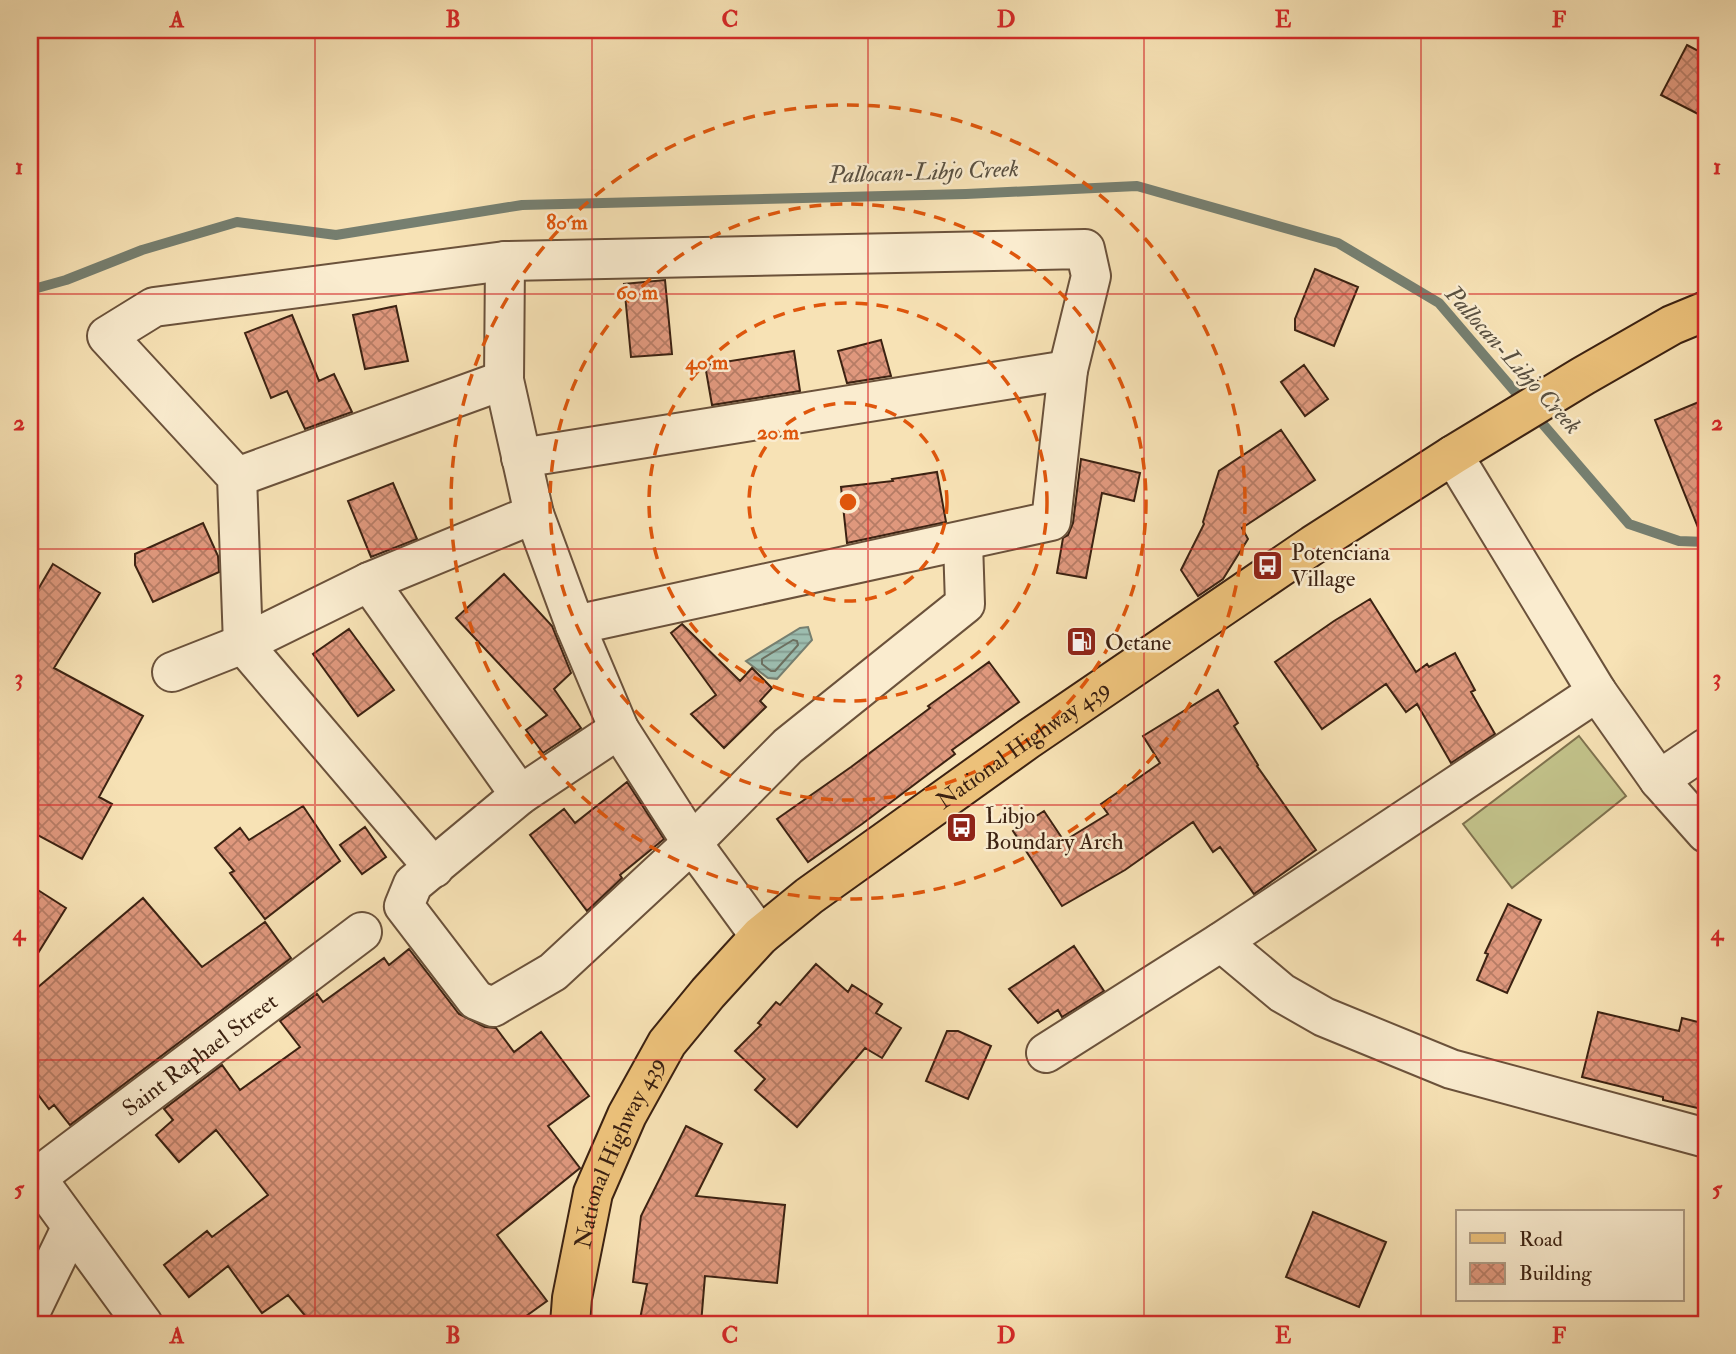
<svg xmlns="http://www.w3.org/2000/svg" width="1736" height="1354" font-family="'IM FELL Double Pica',serif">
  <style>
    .pitch { fill: #c2c28a; stroke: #7f724e; stroke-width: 2 }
    .water { fill: url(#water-rules); stroke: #767f70; stroke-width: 2 }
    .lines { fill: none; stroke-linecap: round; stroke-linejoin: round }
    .shore { stroke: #6c7060; stroke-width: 2 }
    .stream { stroke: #767f70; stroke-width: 10 }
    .building { fill: url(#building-cross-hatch); stroke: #3c2212; stroke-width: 2 }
    .minor-casing { stroke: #6b523b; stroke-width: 42 }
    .tertiary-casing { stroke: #6b523b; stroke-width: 42 }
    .primary-casing { stroke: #3c2212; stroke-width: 42 }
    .minor { stroke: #faeccf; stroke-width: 38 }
    .tertiary { stroke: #faeccf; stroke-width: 38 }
    .primary { stroke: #ecc17a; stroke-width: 38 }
    .grid { fill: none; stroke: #d62828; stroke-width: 2; stroke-opacity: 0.55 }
    .ring { fill: none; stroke: #df560c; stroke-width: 3.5; stroke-dasharray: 12 9 }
    .labels { text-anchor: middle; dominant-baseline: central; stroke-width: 5; stroke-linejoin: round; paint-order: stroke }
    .poi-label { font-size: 23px; fill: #3c2212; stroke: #faeccf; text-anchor: start }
    .street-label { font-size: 23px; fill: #3c2212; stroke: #faeccf }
    .water-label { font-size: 24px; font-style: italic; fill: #595041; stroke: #faeccf }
    .centre { fill: #df560c; stroke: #faeccf; stroke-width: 3.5 }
    .ring-label { font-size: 21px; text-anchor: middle; font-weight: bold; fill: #df560c; stroke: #faeccf; stroke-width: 5; stroke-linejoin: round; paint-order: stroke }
    .neatline { fill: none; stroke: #d62828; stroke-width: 2.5 }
    .grid-label { font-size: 23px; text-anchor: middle; font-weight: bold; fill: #d62828 }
  </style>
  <defs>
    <pattern id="water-rules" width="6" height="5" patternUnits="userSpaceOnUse" patternTransform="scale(1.75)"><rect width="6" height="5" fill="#9dbdaf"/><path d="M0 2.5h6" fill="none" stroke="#81998d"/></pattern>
    <pattern id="building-cross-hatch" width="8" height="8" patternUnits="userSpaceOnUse" patternTransform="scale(1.75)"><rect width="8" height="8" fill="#df987d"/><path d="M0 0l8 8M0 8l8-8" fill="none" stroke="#b67c65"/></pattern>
  </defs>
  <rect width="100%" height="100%" fill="#f7e2b5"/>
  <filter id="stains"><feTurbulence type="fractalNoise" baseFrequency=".00286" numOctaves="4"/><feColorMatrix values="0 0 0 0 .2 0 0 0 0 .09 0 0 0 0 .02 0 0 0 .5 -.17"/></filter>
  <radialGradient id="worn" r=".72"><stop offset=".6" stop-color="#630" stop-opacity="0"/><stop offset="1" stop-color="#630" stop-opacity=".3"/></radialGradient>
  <path class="pitch" d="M 1579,736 L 1626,796 L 1512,888 L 1463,824 Z"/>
  <path class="water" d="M 808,627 L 812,640 L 777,679 L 768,678 L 746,661 L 800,628 Z"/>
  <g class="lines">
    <path class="shore" d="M 793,640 L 797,641 L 798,645 L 775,671 L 771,671 L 762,664 L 762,659 Z"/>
    <path class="stream" d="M 30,290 L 66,280 L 142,250 L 237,222 L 336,235 L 522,205 L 966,194 L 1137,186 L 1338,243 L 1439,303 L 1523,401
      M 1535,415 L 1629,524 L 1679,541 L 1706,542"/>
  </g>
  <path class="building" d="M 1687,45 L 1706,55 L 1706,118 L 1661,95 Z
    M 1315,269 L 1358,287 L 1334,346 L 1295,330 L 1295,319 Z
    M 665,280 L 672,354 L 631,357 L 624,284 Z
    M 396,306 L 408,361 L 365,369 L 353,315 Z
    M 292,315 L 319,381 L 334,374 L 352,412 L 305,429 L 287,391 L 271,398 L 245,333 Z
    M 881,340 L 891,376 L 847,383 L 838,351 Z
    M 794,351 L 800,391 L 712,405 L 705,365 Z
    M 1304,365 L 1328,399 L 1305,416 L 1281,382 Z
    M 1706,399 L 1706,544 L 1705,545 L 1655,420 Z
    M 1281,430 L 1315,480 L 1242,528 L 1248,539 L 1223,579 L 1198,596 L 1181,570 L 1204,524 L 1203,522 L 1219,471 Z
    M 1081,459 L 1140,473 L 1134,501 L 1102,493 L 1086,578 L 1057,573 L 1063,538 L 1068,535 L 1073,523 Z
    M 937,472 L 946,522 L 847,543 L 841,487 L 893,481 L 892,479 Z
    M 393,483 L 417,539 L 371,557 L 348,501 Z
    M 203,523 L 218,556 L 219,572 L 153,602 L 135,565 L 135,554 Z
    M 53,564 L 100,593 L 54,668 L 143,716 L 99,797 L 112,804 L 82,859 L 30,831 L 30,603 Z
    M 504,574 L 552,626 L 571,673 L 554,689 L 581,728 L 543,753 L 526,730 L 547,715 L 456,618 Z
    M 1370,599 L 1416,672 L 1427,664 L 1429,667 L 1455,653 L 1475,690 L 1471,692 L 1495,734 L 1451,763 L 1417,704 L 1406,712 L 1386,684 L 1322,729 L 1275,662 L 1334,621 Z
    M 682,624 L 740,681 L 752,668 L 772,688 L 760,701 L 766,707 L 724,748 L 691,714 L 716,695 L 671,633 Z
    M 349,629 L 394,690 L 358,716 L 313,654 Z
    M 989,662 L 1019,702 L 952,750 L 955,754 L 862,824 L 808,862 L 777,819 L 851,767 L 930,708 L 928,706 Z
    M 1218,690 L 1238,723 L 1234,726 L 1258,765 L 1257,766 L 1316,850 L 1254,894 L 1220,847 L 1213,852 L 1193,822 L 1125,870 L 1062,906 L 1013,831 L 1044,811 L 1064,841 L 1108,814 L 1101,804 L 1160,763 L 1143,736 Z
    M 627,782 L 664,839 L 620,875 L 622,878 L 587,911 L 530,835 L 564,809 L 575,823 Z
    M 303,806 L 340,861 L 265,919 L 230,873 L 234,871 L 215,848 L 240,828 L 249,840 Z
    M 365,827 L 386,857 L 362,874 L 340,845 Z
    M 30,885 L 66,908 L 30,966 Z
    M 143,898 L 202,967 L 265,922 L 291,958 L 70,1125 L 54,1105 L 49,1109 L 30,1084 L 30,994 Z
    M 1508,904 L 1541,920 L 1507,993 L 1477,980 L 1488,954 L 1485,953 Z
    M 1074,946 L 1104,991 L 1062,1017 L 1058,1010 L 1038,1023 L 1009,989 Z
    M 409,949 L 459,1014 L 485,1027 L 496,1028 L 514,1052 L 541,1032 L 589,1096 L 548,1126 L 580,1168 L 497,1235 L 547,1301 L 515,1324 L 312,1324 L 288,1295 L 262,1313 L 228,1266 L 189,1297 L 164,1265 L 207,1231 L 212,1237 L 268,1195 L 216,1130 L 179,1162 L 156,1135 L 173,1120 L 164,1109 L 222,1065 L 240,1090 L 300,1047 L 280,1021 L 317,994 L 323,1002 L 384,958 L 389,965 Z
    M 816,964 L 848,992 L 852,985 L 882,1004 L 876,1013 L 901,1028 L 882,1058 L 865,1048 L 797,1127 L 755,1090 L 765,1079 L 735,1051 L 761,1025 L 758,1023 L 776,1002 L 780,1005 Z
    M 1598,1012 L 1679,1031 L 1682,1018 L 1706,1024 L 1706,1110 L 1663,1100 L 1663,1097 L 1582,1077 Z
    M 947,1031 L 958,1031 L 991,1046 L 968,1099 L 926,1081 Z
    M 686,1126 L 722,1144 L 696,1196 L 785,1205 L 777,1283 L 705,1276 L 701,1324 L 639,1324 L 647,1284 L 633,1282 L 641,1216 Z
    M 1313,1212 L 1386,1242 L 1359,1307 L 1286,1277 Z"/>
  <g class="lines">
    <defs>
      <g id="minor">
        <path d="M 505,261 L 504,380 L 534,514 L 575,625 L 619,729 L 692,843 L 760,936"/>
        <path d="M 1453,455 L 1597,692 L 1659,780 L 1706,833"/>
        <path d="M 521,458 L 1068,370"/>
        <path d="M 237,477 L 504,380"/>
        <path d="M 369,582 L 520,795"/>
        <path d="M 172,672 L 243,644 L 369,582 L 534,514"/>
        <path d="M 619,729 L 520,795 L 413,884 L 404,906 L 476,1000 L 493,1007 L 553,972 L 692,843 L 788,746 L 965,604 L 963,542"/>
        <path d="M 1659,780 L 1706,748"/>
        <path d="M 434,868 L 243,644 L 237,477 L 107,336 L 154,307 L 505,261 L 1085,249 L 1091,276 L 1068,370 L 1051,521 L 575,625"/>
        <path d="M 1221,942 L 1282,993 L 1324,1017 L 1451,1069 L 1706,1138"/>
        <path d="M 1046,1053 L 1221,942 L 1597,692"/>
        <path id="s1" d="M 36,1178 L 362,932"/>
        <path d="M 30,1313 L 71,1228"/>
      </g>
      <path id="tertiary" d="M 30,1169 L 143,1324"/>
      <g id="primary">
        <path id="s2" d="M 570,1324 L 572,1298 L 593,1193 L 627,1115 L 667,1043 L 708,993 L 760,936 L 809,896 L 1027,740 L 1313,545 L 1453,455 L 1583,376 L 1672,325 L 1706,311"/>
      </g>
    </defs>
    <use href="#minor" class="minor-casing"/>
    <use href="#tertiary" class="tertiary-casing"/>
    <use href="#primary" class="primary-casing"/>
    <use href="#minor" class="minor"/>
    <use href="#tertiary" class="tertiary"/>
    <use href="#primary" class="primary"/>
  </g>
  <path class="grid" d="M 315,30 L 315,1324M 592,30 L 592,1324M 868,30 L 868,1324M 1144,30 L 1144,1324M 1421,30 L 1421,1324M 30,294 L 1706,294M 30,549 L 1706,549M 30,805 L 1706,805M 30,1060 L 1706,1060"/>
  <g class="ring">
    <circle cx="848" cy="502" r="99"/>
    <circle cx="848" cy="502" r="199"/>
    <circle cx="848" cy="502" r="298"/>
    <circle cx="848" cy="502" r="397"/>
  </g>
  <defs>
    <symbol id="bus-square" viewBox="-11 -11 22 22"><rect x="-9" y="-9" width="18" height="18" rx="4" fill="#8f2418" stroke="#faeccf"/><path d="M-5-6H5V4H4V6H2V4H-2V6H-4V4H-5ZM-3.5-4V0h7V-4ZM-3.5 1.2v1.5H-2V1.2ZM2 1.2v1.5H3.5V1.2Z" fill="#fff"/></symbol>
    <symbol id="fuel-square" viewBox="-11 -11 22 22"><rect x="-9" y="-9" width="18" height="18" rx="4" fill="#8f2418" stroke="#faeccf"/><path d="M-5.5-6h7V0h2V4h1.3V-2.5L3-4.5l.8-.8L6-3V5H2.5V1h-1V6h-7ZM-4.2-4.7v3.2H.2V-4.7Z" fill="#fff"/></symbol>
  </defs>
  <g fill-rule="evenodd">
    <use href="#bus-square" x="1250" y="548" width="35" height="35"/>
    <use href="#fuel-square" x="1064" y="624" width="35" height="35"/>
    <use href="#bus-square" x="944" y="810" width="35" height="35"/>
  </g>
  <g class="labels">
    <g class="poi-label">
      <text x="1291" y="552">Potenciana<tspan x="1291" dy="26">Village</tspan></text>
      <text x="1105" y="642">Octane</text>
      <text x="985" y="815">Libjo<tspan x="985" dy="26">Boundary Arch</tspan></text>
    </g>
    <g class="street-label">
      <text stroke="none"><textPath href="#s2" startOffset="768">National Highway 439</textPath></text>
      <text stroke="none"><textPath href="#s1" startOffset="205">Saint Raphael Street</textPath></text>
      <text stroke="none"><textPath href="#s2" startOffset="180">National Highway 439</textPath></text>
    </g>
    <g class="water-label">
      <text transform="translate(924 172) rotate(-2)">Pallocan-Libjo Creek</text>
      <text transform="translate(1513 360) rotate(48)">Pallocan-Libjo Creek</text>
    </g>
  </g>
  <circle cx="848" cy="502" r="10" class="centre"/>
  <g class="ring-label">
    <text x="567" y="229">80 m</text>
    <text x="637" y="299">60 m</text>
    <text x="707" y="369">40 m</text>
    <text x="778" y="439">20 m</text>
  </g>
  <rect width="1736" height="1354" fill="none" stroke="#f7e2b5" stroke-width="77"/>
  <rect x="1456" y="1210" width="228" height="91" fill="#faeccf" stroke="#ae9b83" stroke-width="2"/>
  <rect x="1470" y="1233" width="35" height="10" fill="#ecc17a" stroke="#ae9b83" stroke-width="2"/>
  <text x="1519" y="1246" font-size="21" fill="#3c2212">Road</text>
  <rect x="1470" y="1263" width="35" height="21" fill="url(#building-cross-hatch)" stroke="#ae9b83" stroke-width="2"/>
  <text x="1519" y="1280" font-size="21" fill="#3c2212">Building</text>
  <rect x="38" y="38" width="1660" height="1278" class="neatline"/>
  <g class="grid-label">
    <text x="177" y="27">A</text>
    <text x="453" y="27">B</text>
    <text x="730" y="27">C</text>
    <text x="1006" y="27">D</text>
    <text x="1283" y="27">E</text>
    <text x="1559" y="27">F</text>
    <text x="19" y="174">1</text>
    <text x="1717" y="174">1</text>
    <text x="19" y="430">2</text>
    <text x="1717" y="430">2</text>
    <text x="19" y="685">3</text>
    <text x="1717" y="685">3</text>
    <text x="19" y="940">4</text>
    <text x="1717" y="940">4</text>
    <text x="19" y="1196">5</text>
    <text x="1717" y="1196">5</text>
    <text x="177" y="1343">A</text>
    <text x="453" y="1343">B</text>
    <text x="730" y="1343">C</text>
    <text x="1006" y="1343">D</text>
    <text x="1283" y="1343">E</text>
    <text x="1559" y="1343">F</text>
  </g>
  <rect width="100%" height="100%" filter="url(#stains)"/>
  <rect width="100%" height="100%" fill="url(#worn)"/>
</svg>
